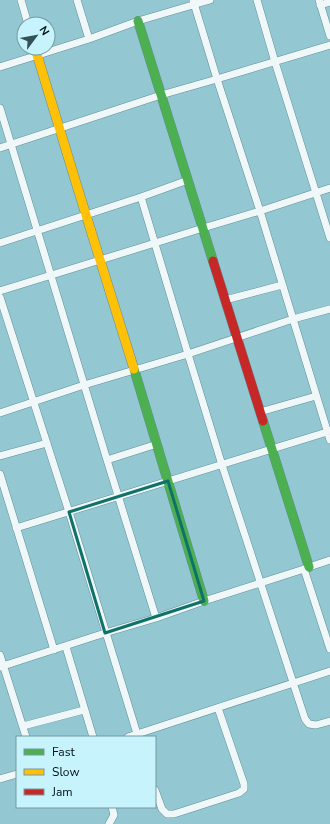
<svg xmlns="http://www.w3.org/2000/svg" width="330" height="824" font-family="'Nunito Sans',sans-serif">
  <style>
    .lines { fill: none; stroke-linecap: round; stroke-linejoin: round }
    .street-casing { stroke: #618f97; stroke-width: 8 }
    .fast-casing { stroke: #618f97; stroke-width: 10 }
    .slow-casing { stroke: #618f97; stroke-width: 10 }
    .jam-casing { stroke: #618f97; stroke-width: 10 }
    .street { stroke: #eff7f8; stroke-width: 7 }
    .fast { stroke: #4caf50; stroke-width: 9 }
    .slow { stroke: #ffc107; stroke-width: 9 }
    .jam { stroke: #c62828; stroke-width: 9 }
    .marked { fill: none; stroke: #0e716a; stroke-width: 3; stroke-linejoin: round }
  </style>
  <rect width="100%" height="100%" fill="#93c8d2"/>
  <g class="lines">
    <defs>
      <path id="street" d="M 21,0 L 28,24
        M 77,0 L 89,39
        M 193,0 L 217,79 L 260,211 L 330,440
        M 257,0 L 275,62 L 330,238
        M 319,0 L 330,36
        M 320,5 L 330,2
        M 0,67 L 89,39 L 138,21 L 210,0
        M 0,108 L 107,460 L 156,618
        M 0,148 L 161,95 L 217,79 L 330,45
        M 141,197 L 188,354 L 222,465 L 305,719 L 309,724 L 316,725 L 330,721
        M 0,243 L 141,197 L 188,180
        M 0,291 L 155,243 L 203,228 L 260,211 L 330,188
        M 0,297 L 69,512 L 138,737
        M 225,300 L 282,285
        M 260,412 L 316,396
        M 0,413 L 84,385 L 188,354 L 293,319 L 330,309
        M 0,456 L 47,443
        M 107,460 L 157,444
        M 0,474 L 54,650
        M 16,528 L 330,431
        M 304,569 L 330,649
        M 66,647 L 93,737
        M 0,655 L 26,737
        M 0,667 L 105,633 L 156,618 L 204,601 L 304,569 L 309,567 L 330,560
        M 23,726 L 84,710
        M 128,737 L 330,671
        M 0,779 L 17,774
        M 155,790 L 162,809 L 167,814 L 174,814 L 239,793 L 244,789 L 244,784 L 218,708
        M 109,824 L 114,815 L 112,807"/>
      <path id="fast" d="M 138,21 L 213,261
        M 134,369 L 204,601
        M 263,421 L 309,567"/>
      <path id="slow" d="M 35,48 L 77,186 L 134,369"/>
      <path id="jam" d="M 213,261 L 263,421"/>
    </defs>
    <use href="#street" class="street-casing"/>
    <use href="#fast" class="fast-casing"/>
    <use href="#slow" class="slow-casing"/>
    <use href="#jam" class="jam-casing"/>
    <use href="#street" class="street"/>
    <use href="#fast" class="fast"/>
    <use href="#slow" class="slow"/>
    <use href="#jam" class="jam"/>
  </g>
  <path class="marked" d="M 168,481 L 204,601 L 105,633 L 69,512 Z"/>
  <rect x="16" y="736" width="140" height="72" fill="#c6f3fc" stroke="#77999f"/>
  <rect x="24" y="749" width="20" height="6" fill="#4caf50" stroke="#77999f"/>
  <text x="52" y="756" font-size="12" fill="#001114">Fast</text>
  <rect x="24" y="769" width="20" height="6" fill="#ffc107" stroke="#77999f"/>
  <text x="52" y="776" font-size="12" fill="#001114">Slow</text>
  <rect x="24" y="789" width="20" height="6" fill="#c62828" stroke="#77999f"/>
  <text x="52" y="796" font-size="12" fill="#001114">Jam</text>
  <g transform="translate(36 36) rotate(58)"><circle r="19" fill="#c6f3fc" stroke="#77999f"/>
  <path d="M0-3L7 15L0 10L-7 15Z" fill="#335156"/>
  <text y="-6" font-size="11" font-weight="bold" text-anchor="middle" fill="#001114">N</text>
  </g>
</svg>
